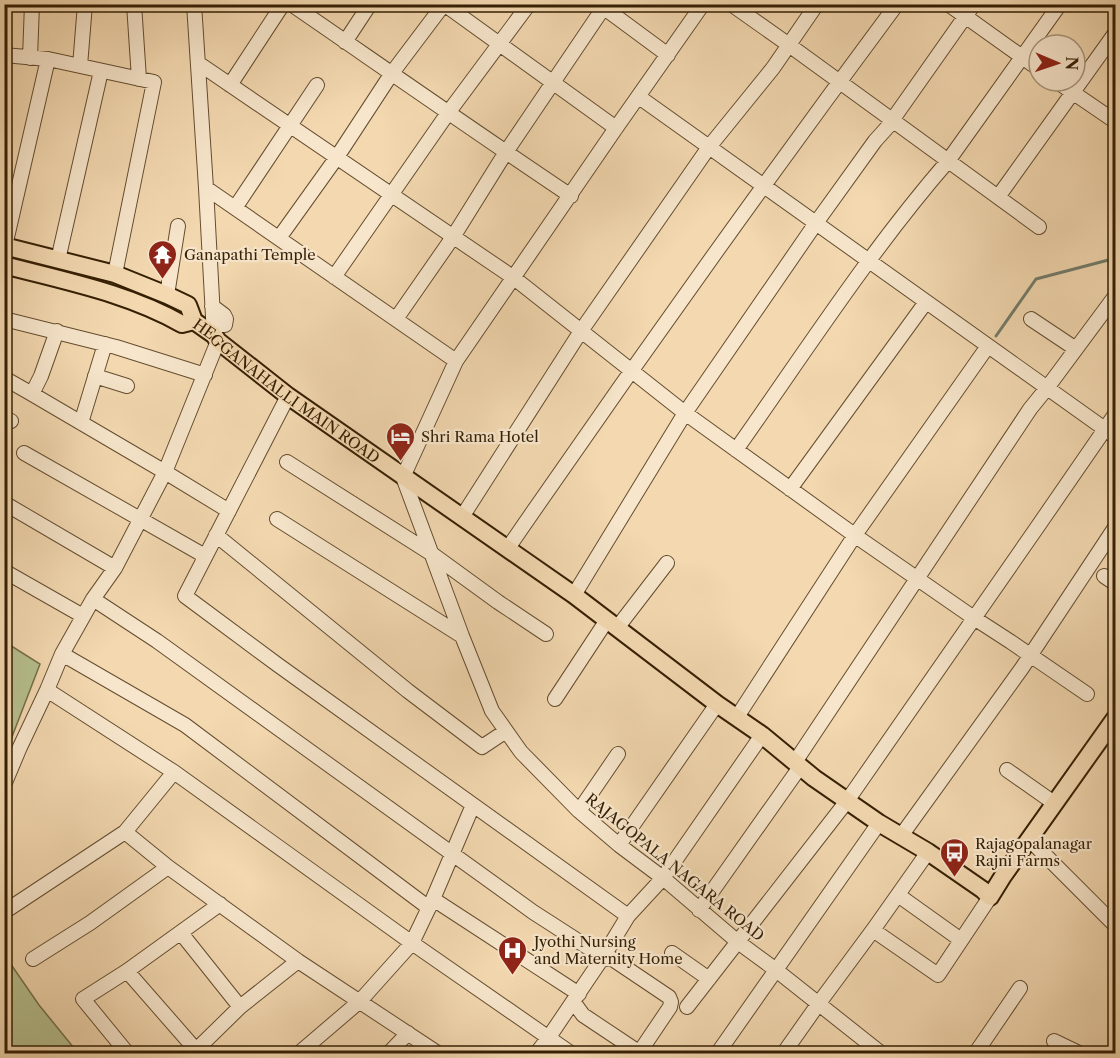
<svg xmlns="http://www.w3.org/2000/svg" width="1120" height="1058" font-family="'Libre Caslon Text',serif">
  <style>
    .green { fill: #b6bf8e; stroke: #766f49; stroke-width: 1.5 }
    .lines { fill: none; stroke-linecap: round; stroke-linejoin: round }
    .stream { stroke: #727b6b; stroke-width: 3 }
    .minor-casing { stroke: #644d2f; stroke-width: 16 }
    .major-casing { stroke: #351f04; stroke-width: 20 }
    .minor { stroke: #f7e6cc; stroke-width: 14 }
    .major { stroke: #f3d8b0; stroke-width: 16 }
    .labels { text-anchor: middle; dominant-baseline: central; stroke-width: 4.5; stroke-linejoin: round; paint-order: stroke }
    .poi-label { font-size: 15px; fill: #351f04; stroke: #f7e6cc; text-anchor: start }
    .street-label { font-size: 15px; fill: #351f04; stroke: #f7e6cc }
  </style>
  <rect width="100%" height="100%" fill="#f3d8b0"/>
  <filter id="stains"><feTurbulence type="fractalNoise" baseFrequency=".00333" numOctaves="4"/><feColorMatrix values="0 0 0 0 .2 0 0 0 0 .09 0 0 0 0 .02 0 0 0 .5 -.17"/></filter>
  <radialGradient id="worn" r=".72"><stop offset=".6" stop-color="#630" stop-opacity="0"/><stop offset="1" stop-color="#630" stop-opacity=".3"/></radialGradient>
  <path class="green" d="M 5,642 L 40,664 L 5,755 Z
    M 5,958 L 8,960 L 39,1005 L 78,1053 L 5,1053 Z"/>
  <g class="lines">
    <path class="stream" d="M 996,336 L 1036,279 L 1116,258"/>
    <defs>
      <path id="minor" d="M 134,4 L 139,79
        M 194,4 L 206,188 L 214,335
        M 291,4 C 384,68 477,133 571,196
        M 444,4 L 616,128
        M 599,4 L 668,55
        M 703,4 L 616,128 L 456,361 L 403,477 L 462,636 L 492,711 L 521,752 L 579,811 L 619,845 L 663,878 L 738,942 L 776,970 L 882,1054
        M 731,4 L 789,45 L 1039,227
        M 948,4 L 1039,69
        M 345,42 L 370,4
        M 4,55 L 48,59 L 154,82 L 115,274
        M 30,58 L 32,4
        M 198,63 L 514,278 L 685,413 L 860,539 L 974,618 L 1011,642 L 1087,694
        M 80,66 L 85,4
        M 1056,81 L 1116,122
        M 230,85 L 283,4
        M 639,97 L 1116,437
        M 206,188 L 456,361
        M 998,197 L 1116,32
        M 235,208 L 317,85
        M 279,238 L 337,157 L 392,73 L 444,4
        M 5,246 L 48,59
        M 58,260 L 101,71
        M 334,277 L 448,113 L 529,4
        M 167,295 L 178,226
        M 212,306 L 224,315 L 226,319 L 225,325 L 213,325
        M 4,319 L 116,347 L 205,375
        M 396,319 L 453,237 L 506,152 L 606,4
        M 1031,319 L 1076,349
        M 57,331 L 41,376 L 32,394 L 165,472 L 229,511
        M 95,376 L 127,386
        M 4,378 L 32,394
        M 288,396 L 185,596 L 278,665 L 628,916
        M 4,418 L 11,421
        M 81,423 L 105,344
        M 736,450 C 805,352 870,251 948,161 L 1060,4
        M 24,453 L 205,556
        M 287,462 L 432,554 L 498,602 L 546,634
        M 790,489 L 926,302
        M 4,503 L 115,568
        M 462,517 L 581,331 L 709,147 L 773,68 L 817,4
        M 277,519 L 462,636
        M 216,535 L 408,691 L 482,747 L 506,731
        M 508,548 C 634,365 764,183 897,4
        M 4,571 L 83,616
        M 1104,576 L 1116,584
        M 574,595 L 685,413 L 816,223 L 875,141 L 893,121 L 893,119 L 974,4
        M 93,599 L 157,641 L 533,912 L 606,959 L 611,958 L 669,997 L 671,1002 L 670,1007 L 641,1050 L 637,1051 L 583,1015 L 575,1004 L 572,1003
        M 617,628 L 667,563
        M 62,654 L 185,725 L 429,908
        M 47,690 L 174,772 L 412,943 L 572,1054
        M 555,699 L 607,620
        M 737,717 L 855,535 L 988,346
        M 795,762 L 1030,409 L 1047,388 L 1116,295
        M 1007,770 L 1054,803
        M 4,785 L 20,747 L 47,690 L 62,654 L 93,599 L 115,568 L 165,472 L 218,341
        M 579,811 L 618,754
        M 125,832 L 168,867 L 298,961 L 439,1054
        M 901,836 L 1022,668 L 1116,526
        M 1029,839 L 1116,926
        M 619,845 L 717,704
        M 898,895 L 961,940
        M 433,899 L 579,994
        M 699,910 L 800,767
        M 4,912 L 125,832 L 174,772
        M 873,930 L 938,975 L 990,897
        M 181,933 L 240,1007
        M 672,953 L 709,979
        M 33,959 L 90,923 L 168,867
        M 127,971 L 196,1050
        M 687,1007 L 847,801 L 1036,529 L 1116,413
        M 1054,1041 L 1081,1054
        M 128,1054 L 83,999 L 127,971 L 220,904
        M 192,1054 L 240,1007 L 298,961
        M 298,1054 L 360,1001 L 412,943 L 433,899 L 473,805
        M 388,1054 L 408,1033
        M 536,1054 L 549,1037 L 603,957 L 628,916 L 663,878 L 762,735
        M 717,1054 L 879,823
        M 783,1054 L 819,1003 L 873,930 L 928,852
        M 975,1054 L 1020,988"/>
      <g id="major">
        <path id="s1" d="M 4,246 L 115,274 L 167,295 L 188,305 L 194,321 L 214,335 L 218,341 L 288,396 L 574,595 L 717,704 L 762,735 L 814,778 L 879,823 L 928,852 L 983,890 L 990,897 L 1003,876 L 1116,717"/>
        <path d="M 4,265 C 64,281 128,293 182,324 L 194,321"/>
      </g>
    </defs>
    <use href="#minor" class="minor-casing"/>
    <use href="#major" class="major-casing"/>
    <use href="#minor" class="minor"/>
    <use href="#major" class="major"/>
  </g>
  <defs>
    <symbol id="temple-pin" viewBox="-11 -11 22 30"><path d="M0 17L-7.5 6A9.5 9.5 0 1 1 7.5 6Z" fill="#8f2418" stroke="#f7e6cc"/><path d="M0-6L5-2H3V0L6.5 2.5H4V6H1.5V3h-3V6H-4V2.5H-6.5L-3 0V-2H-5Z" fill="#fff"/></symbol>
    <symbol id="hotel-pin" viewBox="-11 -11 22 30"><path d="M0 17L-7.5 6A9.5 9.5 0 1 1 7.5 6Z" fill="#8f2418" stroke="#f7e6cc"/><path d="M-6-4.5h1.5V1H6V5H4.5V3h-9V5H-6ZM-4 0a1.8 1.8 0 1 1 3.6 0ZM.5 0V-2.5h3Q6-2.5 6 0Z" fill="#fff"/></symbol>
    <symbol id="bus-pin" viewBox="-11 -11 22 30"><path d="M0 17L-7.5 6A9.5 9.5 0 1 1 7.5 6Z" fill="#8f2418" stroke="#f7e6cc"/><path d="M-5-6H5V4H4V6H2V4H-2V6H-4V4H-5ZM-3.5-4V0h7V-4ZM-3.5 1.2v1.5H-2V1.2ZM2 1.2v1.5H3.5V1.2Z" fill="#fff"/></symbol>
    <symbol id="hospital-pin" viewBox="-11 -11 22 30"><path d="M0 17L-7.5 6A9.5 9.5 0 1 1 7.5 6Z" fill="#8f2418" stroke="#f7e6cc"/><path d="M-5-5h3v3.5h4V-5h3V5h-3V1.5h-4V5h-3Z" fill="#fff"/></symbol>
  </defs>
  <g fill-rule="evenodd">
    <use href="#temple-pin" x="146" y="238" width="33" height="45"/>
    <use href="#hotel-pin" x="384" y="420" width="33" height="45"/>
    <use href="#bus-pin" x="938" y="836" width="33" height="45"/>
    <use href="#hospital-pin" x="496" y="934" width="33" height="45"/>
  </g>
  <g class="labels">
    <g class="poi-label">
      <text x="184" y="254">Ganapathi Temple</text>
      <text x="421" y="436">Shri Rama Hotel</text>
      <text x="975" y="843">Rajagopalanagar<tspan x="975" dy="17">Rajni Farms</tspan></text>
      <text x="534" y="941">Jyothi Nursing<tspan x="534" dy="17">and Maternity Home</tspan></text>
    </g>
    <g class="street-label">
      <text stroke="none"><textPath href="#s1" startOffset="327">HEGGANAHALLI MAIN ROAD</textPath></text>
      <text transform="translate(675 867) rotate(39)">RAJAGOPALA NAGARA ROAD</text>
    </g>
  </g>
  <rect width="1120" height="1058" fill="none" stroke="#f3d8b0" stroke-width="24"/>
  <rect x="6" y="6" width="1108" height="1046" fill="none" stroke="#351f04" stroke-width="3"/>
  <rect x="12" y="12" width="1096" height="1034" fill="none" stroke="#351f04" stroke-width="1.5"/>
  <g transform="translate(1057 63) rotate(92)"><circle r="28" fill="#f7e6cc" stroke="#a9967c" stroke-width="1.5"/>
  <path d="M0-4.5L10 22L0 15L-10 22Z" fill="#8f2418"/>
  <text y="-9" font-size="16" font-weight="bold" text-anchor="middle" fill="#351f04">N</text>
  </g>
  <rect width="100%" height="100%" filter="url(#stains)"/>
  <rect width="100%" height="100%" fill="url(#worn)"/>
</svg>
